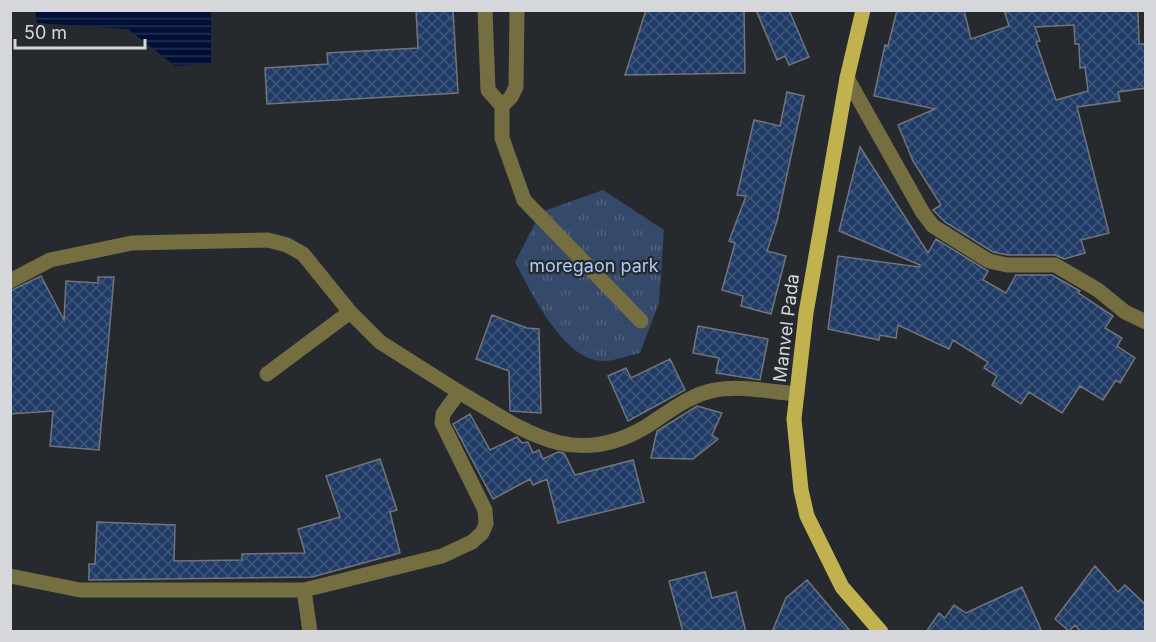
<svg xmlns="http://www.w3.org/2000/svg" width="1156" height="642" font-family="Inter,sans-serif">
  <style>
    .park { fill: url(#park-tufts) }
    .water { fill: url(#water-rules) }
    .building { fill: url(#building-cross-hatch); stroke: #71757b; stroke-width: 1.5; fill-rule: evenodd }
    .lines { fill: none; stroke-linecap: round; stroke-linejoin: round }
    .minor { stroke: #756e41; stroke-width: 15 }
    .major { stroke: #c2b24f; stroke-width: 15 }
    .labels { text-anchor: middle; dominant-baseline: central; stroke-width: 4.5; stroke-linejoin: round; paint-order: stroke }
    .park-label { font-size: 18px; fill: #afcaf5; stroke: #26292e }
    .street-label { font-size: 18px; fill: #d5d7da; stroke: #26292e }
  </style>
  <defs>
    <pattern id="park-tufts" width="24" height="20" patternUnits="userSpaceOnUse" patternTransform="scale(1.5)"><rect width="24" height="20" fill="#35496a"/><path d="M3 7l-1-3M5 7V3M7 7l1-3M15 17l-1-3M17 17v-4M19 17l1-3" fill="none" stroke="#51627f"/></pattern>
    <pattern id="water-rules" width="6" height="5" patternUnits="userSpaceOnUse" patternTransform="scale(1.5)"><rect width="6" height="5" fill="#000f36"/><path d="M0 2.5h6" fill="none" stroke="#243152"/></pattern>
    <pattern id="building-cross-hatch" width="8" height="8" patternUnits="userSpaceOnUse" patternTransform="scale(1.5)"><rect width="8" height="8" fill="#213b67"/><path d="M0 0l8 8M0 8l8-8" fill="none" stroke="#40577c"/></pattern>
  </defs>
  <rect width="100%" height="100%" fill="#26292e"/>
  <path class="park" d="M 603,190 L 664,230 L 659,303 L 640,353 C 629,355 615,361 604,361 C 564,362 531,292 515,262 L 541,212 Z"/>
  <path class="water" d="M 35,11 L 211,11 L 211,63 L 175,66 L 128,29 L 37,23 Z"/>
  <path class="building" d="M 416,10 L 453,10 L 458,93 L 267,104 L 265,68 L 328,64 L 327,53 L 418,48 Z
    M 646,10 L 744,10 L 745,73 L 625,75 Z
    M 756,10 L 789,10 L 809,57 L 789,65 L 785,56 L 777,60 Z
    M 897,10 L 964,10 L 971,39 L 1009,26 L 1004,10 L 1138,10 L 1139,44 L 1146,44 L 1146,88 L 1118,92 L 1120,101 L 1077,107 L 1109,233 L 1081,240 L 1085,253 L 1064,259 L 1055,255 L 1008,255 L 993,252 L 945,222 L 933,210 L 941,205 L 913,161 L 898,125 L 935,109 L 874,96 L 885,45 L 888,46 ZM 1074,25 L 1075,44 L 1079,44 L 1080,68 L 1085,67 L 1088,91 L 1056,100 L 1036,42 L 1040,41 L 1035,27 Z
    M 787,92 L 804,96 L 777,221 L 767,251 L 786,256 L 771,314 L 741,306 L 743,296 L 722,290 L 735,243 L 729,241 L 746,196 L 737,195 L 754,120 L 780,126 Z
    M 860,147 L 928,253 L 936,239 L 988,271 L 983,280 L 1006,293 L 1016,275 L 1052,275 L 1080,291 L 1078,293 L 1113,316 L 1105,328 L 1122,338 L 1117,346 L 1135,358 L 1120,383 L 1116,380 L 1103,400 L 1080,386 L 1062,413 L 1029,392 L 1021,404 L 992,385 L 997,376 L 984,368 L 988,362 L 953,340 L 949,349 L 898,325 L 896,338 L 880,335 L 879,340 L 828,329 L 838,256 L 919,267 L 920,265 L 839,231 Z
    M 41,276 L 64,320 L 66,281 L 98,283 L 98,277 L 114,277 L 99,450 L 50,446 L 53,411 L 10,414 L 10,291 Z
    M 492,315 L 527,328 L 539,329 L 541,413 L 510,411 L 509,371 L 476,359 Z
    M 698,326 L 768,339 L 760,380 L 716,373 L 719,358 L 693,353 Z
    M 670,359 L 685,390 L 628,421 L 608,376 L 626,368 L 631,378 Z
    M 697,406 L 722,413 L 712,435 L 718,439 L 693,459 L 651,458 L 657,431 Z
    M 470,414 L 490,450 L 517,437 L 522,443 L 528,442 L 533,453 L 539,450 L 543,459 L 558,452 L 564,453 L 575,475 L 633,460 L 644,502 L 558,523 L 547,479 L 533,485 L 530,479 L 493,499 L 453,424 Z
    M 380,459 L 397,510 L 390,512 L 400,553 L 312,577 L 89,580 L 89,564 L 95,564 L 97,522 L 175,525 L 174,561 L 242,560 L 242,554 L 305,553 L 298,529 L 340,517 L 326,476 Z
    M 1095,566 L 1118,592 L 1125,585 L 1146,605 L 1146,632 L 1081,632 L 1075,625 L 1069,631 L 1055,619 Z
    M 705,572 L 712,598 L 736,592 L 746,632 L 683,632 L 669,581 Z
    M 807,580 L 851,632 L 772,632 L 786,598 Z
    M 1022,587 L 1042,632 L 926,632 L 939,613 L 945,618 L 954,605 L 966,613 Z"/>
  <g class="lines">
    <path class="minor" d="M 485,10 L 488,90 L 502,106 L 511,97 L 516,87 L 517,10
      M 847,78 L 923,213 L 933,226 L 989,261 L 1007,265 L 1055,265 L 1098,290 L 1125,312 L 1146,322
      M 502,106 L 502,138 L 524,200 L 641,321
      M 10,281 L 50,260 L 132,243 L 268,240 L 287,245 L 303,254 L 350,312 L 380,342 L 459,392
      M 267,374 L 350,312
      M 10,576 L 80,590 L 304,590 L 442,556 L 472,542 L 482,533 L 486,524 L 485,510 L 442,423 L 443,414 L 459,392 C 524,430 573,471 647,426 C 667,413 691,394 715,390 C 741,385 771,392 797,394
      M 304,590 L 310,632"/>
    <path class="major" d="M 863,10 L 847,78 L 806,313 L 794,419 L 801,490 L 807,516 L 842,587 L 881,632"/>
  </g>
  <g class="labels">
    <g class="park-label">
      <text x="594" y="265">moregaon park</text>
    </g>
    <g class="street-label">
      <text transform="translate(786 328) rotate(-83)">Manvel Pada</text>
    </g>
  </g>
  <rect width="1156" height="642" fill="none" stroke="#d5d7da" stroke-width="24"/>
  <path d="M15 39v9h130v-9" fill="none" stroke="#d5d7da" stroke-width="3"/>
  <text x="24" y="39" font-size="18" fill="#d5d7da" stroke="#26292e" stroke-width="4.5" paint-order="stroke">50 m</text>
</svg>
